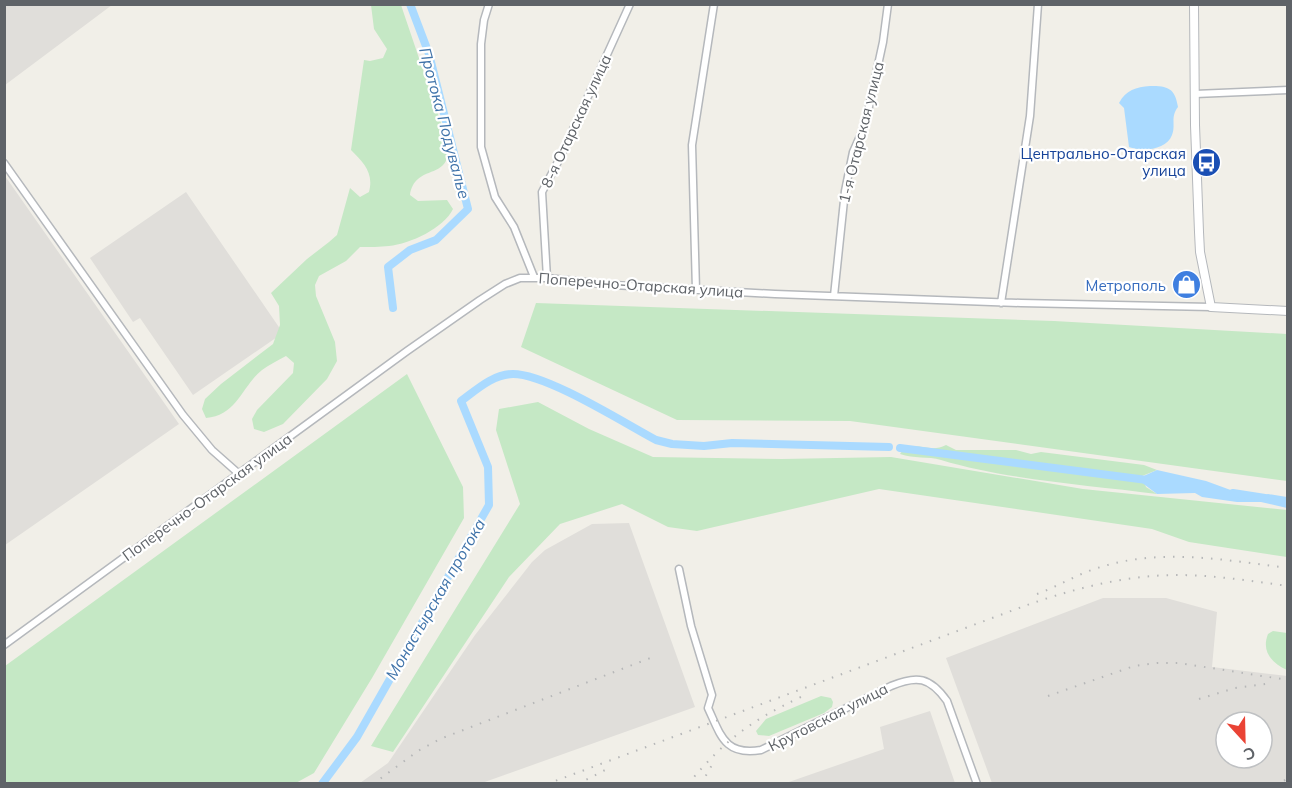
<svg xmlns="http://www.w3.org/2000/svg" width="1292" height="788" font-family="Mulish,sans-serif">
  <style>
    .industrial { fill: #e0deda; fill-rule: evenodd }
    .green { fill: #c5e8c5 }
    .water { fill: #aadaff }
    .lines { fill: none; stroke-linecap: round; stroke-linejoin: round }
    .canal { stroke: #aadaff; stroke-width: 8 }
    .minor-casing { stroke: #b5b8bc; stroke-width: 9 }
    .tertiary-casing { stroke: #b5b8bc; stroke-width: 10 }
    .minor { stroke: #fff; stroke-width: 6 }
    .tertiary { stroke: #fff; stroke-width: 8 }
    .rail { stroke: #b6b7b8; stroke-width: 2; stroke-dasharray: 1.5 8; stroke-linecap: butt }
    .labels { text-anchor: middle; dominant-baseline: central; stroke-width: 4.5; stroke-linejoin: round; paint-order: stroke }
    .street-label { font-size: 15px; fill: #5f6368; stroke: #fff }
    .transit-label { font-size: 15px; fill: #164399; stroke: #fff; text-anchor: end }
    .shop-label { font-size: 15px; fill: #366cbe; stroke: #fff; text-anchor: end }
    .water-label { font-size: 16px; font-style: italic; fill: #4174aa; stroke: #fff }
  </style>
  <rect width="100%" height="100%" fill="#f1efe8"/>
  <path class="industrial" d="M 5,4 L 112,4 L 112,5 L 5,85 Z
    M 5,176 L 179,424 L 5,545 L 4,545 Z
    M 186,192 L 283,333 L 193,395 L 140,318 L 133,322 L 90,258 Z
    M 629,523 L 695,707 L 482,783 L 360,783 L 388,763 L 475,635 L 532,562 L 545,550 L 592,524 Z
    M 1103,598 L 1166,598 L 1217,612 L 1212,667 L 1287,676 L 1287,783 L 992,783 L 946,658 ZM 1226,722 L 1262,722 L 1262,758 L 1226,758 Z
    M 930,711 L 955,783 L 786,783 L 884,749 L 880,727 Z"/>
  <path class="green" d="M 371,5 L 401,5 L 444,132 C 445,138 448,146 448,151 C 447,180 415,164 410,195 L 418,201 L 447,200 L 453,209 C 444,228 410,244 389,246 C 380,247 370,247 360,247 L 346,261 L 319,276 L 315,285 L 316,296 L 335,342 L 337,361 L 327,379 L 283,424 L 264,432 L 254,429 L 252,419 L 257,410 L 293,373 L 294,363 L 286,356 C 278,360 269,365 262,370 C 242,386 237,416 206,418 L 202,409 L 205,399 L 221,384 L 273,344 L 280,325 L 279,306 L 271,293 L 307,259 L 329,242 L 337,235 L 350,188 L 360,197 L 369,192 C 374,173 364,163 351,150 L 364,60 L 370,61 L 383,58 L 387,49 L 374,29 Z
    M 536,303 L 1054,321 L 1287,334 L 1287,481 L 850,421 L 677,420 L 521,347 Z
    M 407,374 L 463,487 L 464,518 L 372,678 L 314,773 L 294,784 L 5,783 L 5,666 Z
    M 538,402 L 589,429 L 653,457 L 782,459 L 891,457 L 1083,489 L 1287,510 L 1287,557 L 1189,542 L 1152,529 L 879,489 L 697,531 L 668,527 L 622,504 L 560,524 L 509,577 L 393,752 L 371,746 L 520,504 L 496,430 L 499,409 Z
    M 946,445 L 956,450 L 1016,450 L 1031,454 L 1041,452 L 1144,465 L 1157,470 L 1142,476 L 1146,487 L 1157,494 C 1088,485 1007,480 941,460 C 928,456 914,459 900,454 C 913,437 928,455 946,445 Z
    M 1273,631 L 1287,633 L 1287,670 C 1272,663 1261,652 1268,634 Z
    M 821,696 L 831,698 L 833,702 L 832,707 L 824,713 L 769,736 L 758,735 L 756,731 L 766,719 Z"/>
  <path class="water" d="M 1150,86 C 1168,86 1175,88 1178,107 C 1170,117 1176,125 1172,135 C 1167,150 1142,152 1129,147 L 1124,108 L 1119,103 C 1126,90 1136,87 1150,86 Z
    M 1157,470 L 1206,481 L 1247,496 L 1256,497 L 1268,494 L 1287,497 L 1287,508 L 1261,502 L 1237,502 L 1202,497 L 1195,493 L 1157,494 L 1137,479 Z"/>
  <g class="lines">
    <path class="canal" d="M 393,308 L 388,267 L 410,250 L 436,240 L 468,209 L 429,54 L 410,4
      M 900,448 L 1147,480
      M 1233,493 L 1265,498
      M 322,784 L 357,737 L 489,505 L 488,467 L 461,401 C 476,390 493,374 513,374 C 547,374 624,423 656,440 L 672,444 L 704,446 L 732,443 L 889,447"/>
    <defs>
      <path id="minor" d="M 489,4 L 484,20 L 481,44 L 481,147 L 495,197 L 514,227 L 534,277
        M 1195,94 L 1288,90
        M 4,163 L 183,415 L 212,450 L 238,473
        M 547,278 L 542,192 L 560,158 L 630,4
        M 696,290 L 692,145 L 714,4
        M 834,296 L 845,191 L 853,152 L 865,125 L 883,42 L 888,4
        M 1001,303 L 1030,116 L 1038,4
        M 679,569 L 691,626 L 712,695 L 708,708 C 721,736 725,756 761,750 L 891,686 C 917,675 930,677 947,701 L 977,784
        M 4,645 L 407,351 L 480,300 L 505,284 L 520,278 L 547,278 L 613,285 L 775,294 L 1021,303 L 1211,307"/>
      <path id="tertiary" d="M 1194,4 L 1195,125 L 1199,232 L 1200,252 L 1211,307 L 1288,311"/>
    </defs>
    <use href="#minor" class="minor-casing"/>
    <use href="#tertiary" class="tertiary-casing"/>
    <use href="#minor" class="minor"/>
    <use href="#tertiary" class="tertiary"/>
    <path class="rail" d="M 1037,594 C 1059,586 1079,573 1101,567 C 1161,548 1226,560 1288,568
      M 1048,696 L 1134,666 L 1157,663 L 1179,663 L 1288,680
      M 1199,699 L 1235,688 L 1273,683
      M 373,784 L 418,751 L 440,739 L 653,657
      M 547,784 L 1019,608 C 1068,590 1124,575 1177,575 C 1214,575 1251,581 1288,586
      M 578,784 L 609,768
      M 688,784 C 725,740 750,721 801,697
      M 701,784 L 712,765
      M 1275,784 L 1288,779"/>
  </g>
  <defs>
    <symbol id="bus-disc" viewBox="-11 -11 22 22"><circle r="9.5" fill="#1a4fb4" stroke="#fff"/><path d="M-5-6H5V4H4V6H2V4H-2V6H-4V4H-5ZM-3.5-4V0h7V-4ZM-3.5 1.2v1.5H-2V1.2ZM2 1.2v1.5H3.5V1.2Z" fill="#fff"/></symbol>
    <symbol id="shop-disc" viewBox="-11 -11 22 22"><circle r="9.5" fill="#3f7fe0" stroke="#fff"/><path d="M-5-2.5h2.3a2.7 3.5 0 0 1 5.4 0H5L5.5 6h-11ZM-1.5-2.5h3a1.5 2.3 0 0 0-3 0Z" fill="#fff"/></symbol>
  </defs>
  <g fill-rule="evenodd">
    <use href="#bus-disc" x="1190" y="146" width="33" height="33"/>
    <use href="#shop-disc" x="1170" y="268" width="33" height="33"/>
  </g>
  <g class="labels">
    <g class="street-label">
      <text transform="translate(576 121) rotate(-65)">8-я Отарская улица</text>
      <text transform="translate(861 132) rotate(-76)">1-я Отарская улица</text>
      <text transform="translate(641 285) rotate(4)">Поперечно-Отарская улица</text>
      <text transform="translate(207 497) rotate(-36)">Поперечно-Отарская улица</text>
      <text transform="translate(828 717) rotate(-27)">Крутовская улица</text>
    </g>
    <g class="transit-label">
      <text x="1186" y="153">Центрально-Отарская<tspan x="1186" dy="17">улица</tspan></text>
    </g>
    <g class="shop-label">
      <text x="1166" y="285">Метрополь</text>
    </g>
    <g class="water-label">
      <text transform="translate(445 123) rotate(75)">Протока Подувалье</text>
      <text transform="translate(435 599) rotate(-60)">Монастырская протока</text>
    </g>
  </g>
  <rect width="1292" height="788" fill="none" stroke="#5f6368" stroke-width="12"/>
  <g transform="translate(1244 740) rotate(158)"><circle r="28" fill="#ffffff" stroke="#bfc1c3" stroke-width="1.5"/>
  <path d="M0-4.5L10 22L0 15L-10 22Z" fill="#ea4335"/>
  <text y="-9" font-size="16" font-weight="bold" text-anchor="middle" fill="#5f6368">С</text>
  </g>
</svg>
